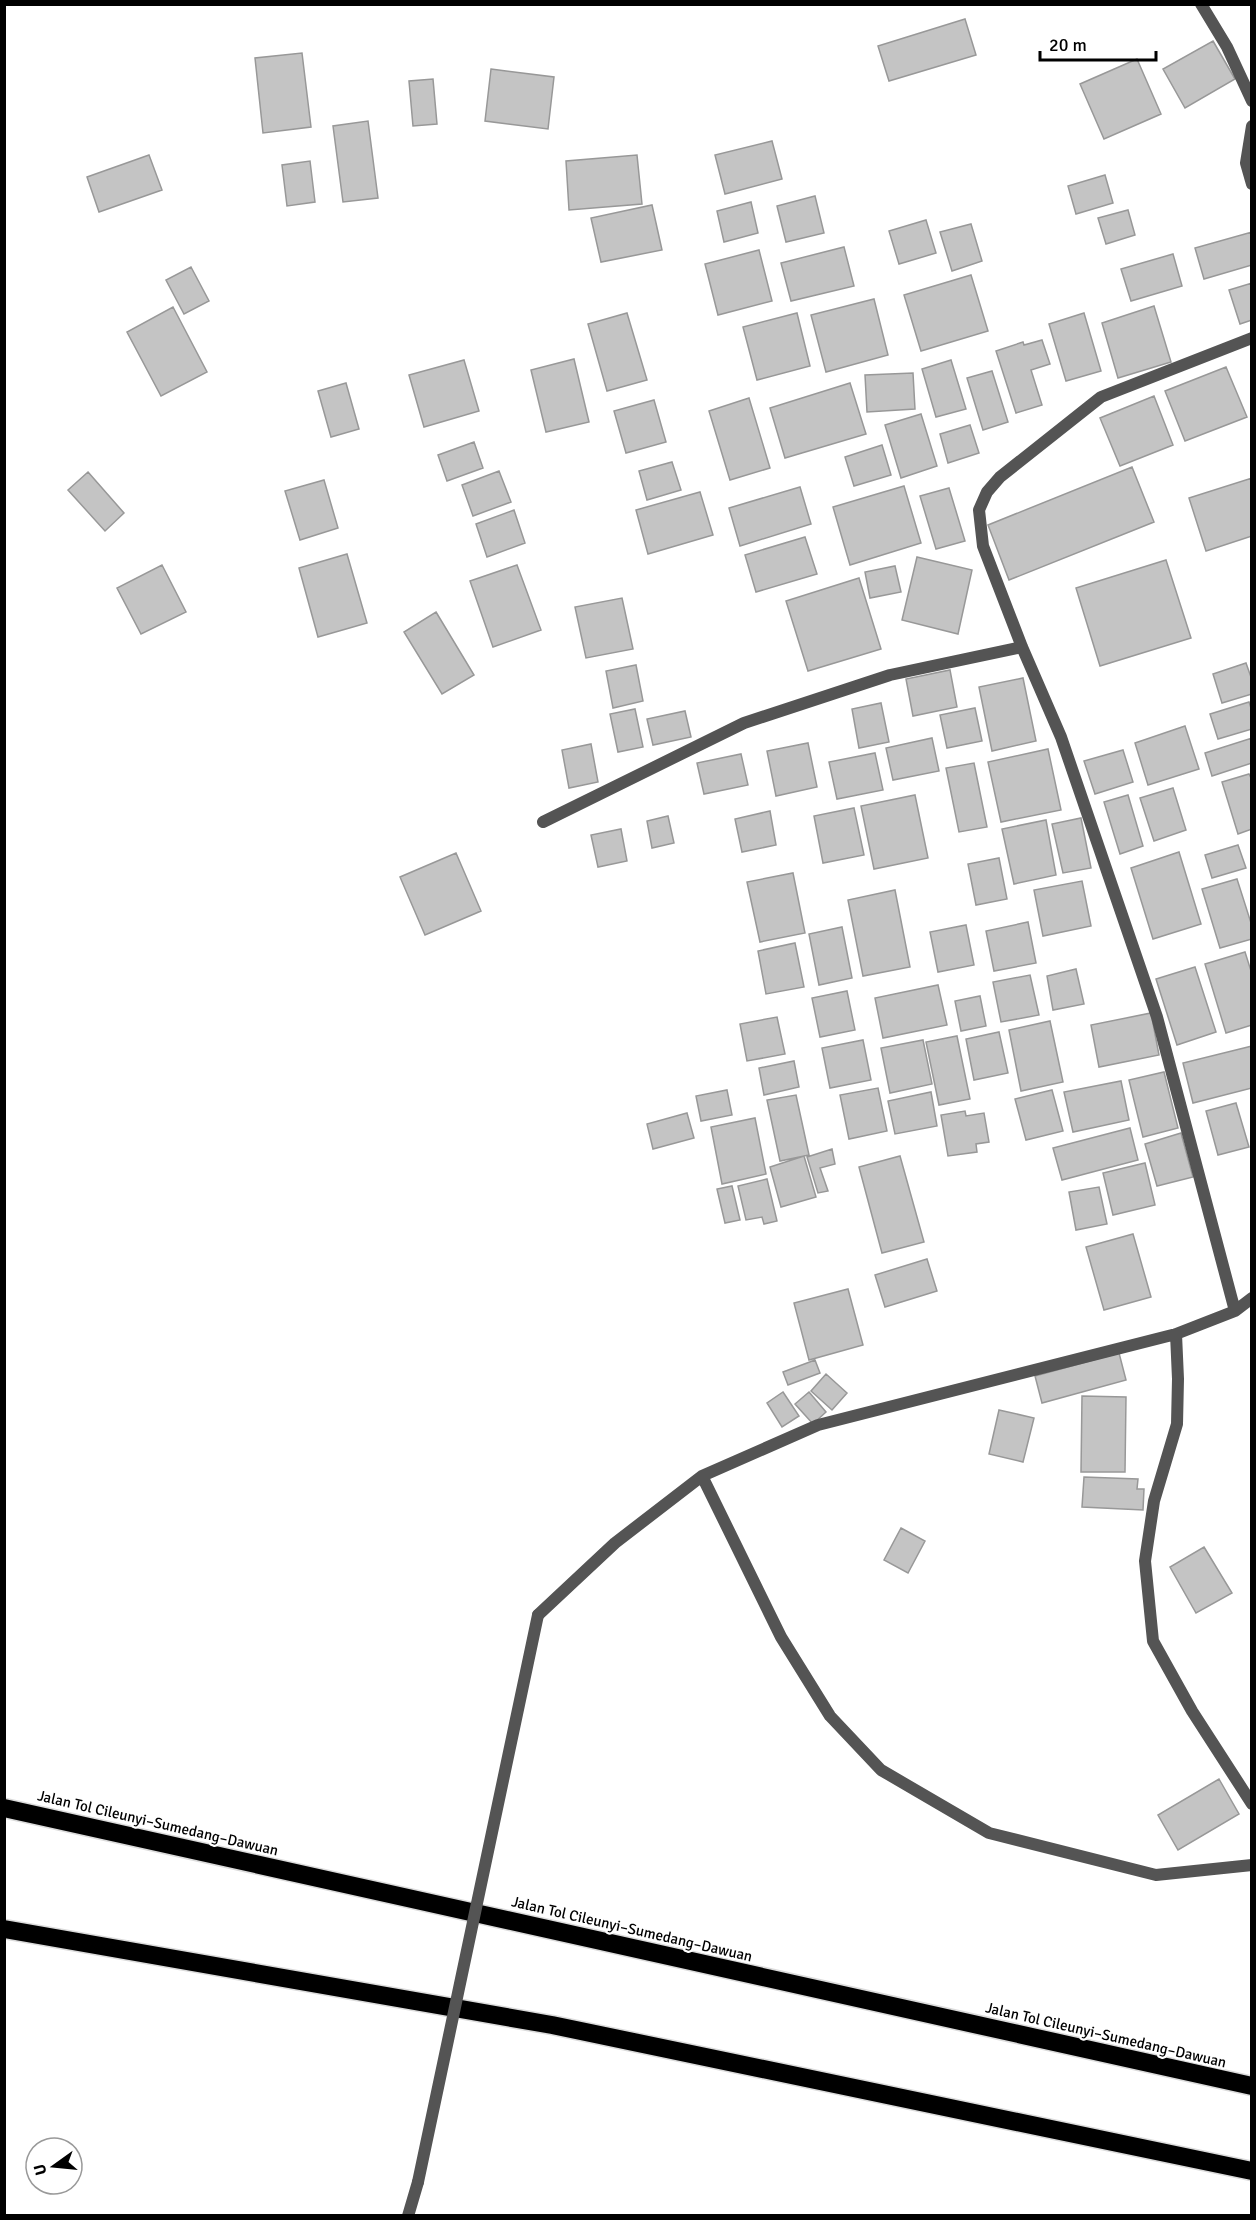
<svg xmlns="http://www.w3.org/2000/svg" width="1256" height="2220" font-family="Signika,sans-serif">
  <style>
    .building { fill: #c4c4c4; stroke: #989898; stroke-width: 1.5 }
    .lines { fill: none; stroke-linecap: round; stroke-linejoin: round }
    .motorway-casing { stroke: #dbdbdb; stroke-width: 21 }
    .minor { stroke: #545454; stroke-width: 12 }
    .motorway { stroke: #000; stroke-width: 18 }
    .minor-bridge { stroke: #545454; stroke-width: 12 }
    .labels { text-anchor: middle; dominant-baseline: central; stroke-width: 4.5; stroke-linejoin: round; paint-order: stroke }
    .street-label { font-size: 15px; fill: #000; stroke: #fff }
  </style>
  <rect width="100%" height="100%" fill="#fff"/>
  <path class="building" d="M 965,19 L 976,55 L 889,81 L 878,46 Z
    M 1213,41 L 1235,79 L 1185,108 L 1163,69 Z
    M 302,53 L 311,127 L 263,133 L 255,58 Z
    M 1137,59 L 1161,114 L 1104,139 L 1080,84 Z
    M 491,69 L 554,77 L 548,129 L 485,121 Z
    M 433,79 L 437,124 L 413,126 L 409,81 Z
    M 368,121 L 378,198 L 343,202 L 333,126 Z
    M 772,141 L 782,179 L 725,194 L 715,155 Z
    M 149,155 L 162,190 L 99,212 L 87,177 Z
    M 637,155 L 642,204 L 569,210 L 566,161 Z
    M 310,161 L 315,202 L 287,206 L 282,165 Z
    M 1105,175 L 1113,203 L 1076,214 L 1068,186 Z
    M 815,196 L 824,233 L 786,242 L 777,206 Z
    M 751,202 L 758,233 L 724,242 L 717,211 Z
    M 652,205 L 662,250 L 601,262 L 591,218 Z
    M 1128,210 L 1135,235 L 1106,244 L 1098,218 Z
    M 926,220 L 936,253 L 899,264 L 889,231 Z
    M 971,224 L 982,261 L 952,271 L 940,232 Z
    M 1252,232 L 1252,265 L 1204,279 L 1195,248 Z
    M 844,247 L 854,286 L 791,301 L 781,263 Z
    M 759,250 L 772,301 L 718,315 L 705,264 Z
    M 1173,254 L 1182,286 L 1131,301 L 1121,269 Z
    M 191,267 L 209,301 L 184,314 L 166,280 Z
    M 971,275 L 988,331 L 921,351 L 904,295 Z
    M 1252,283 L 1252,320 L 1240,324 L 1229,290 Z
    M 874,299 L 888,355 L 826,372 L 811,315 Z
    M 1154,306 L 1171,362 L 1118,378 L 1102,323 Z
    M 173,307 L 207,372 L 161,396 L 127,332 Z
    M 627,313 L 647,380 L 607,391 L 588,324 Z
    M 797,313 L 810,366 L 757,380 L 743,327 Z
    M 1084,313 L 1101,371 L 1066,381 L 1049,324 Z
    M 1042,340 L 1050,364 L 1031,370 L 1042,405 L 1016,413 L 996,351 L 1023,342 L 1024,345 Z
    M 574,359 L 589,422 L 546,432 L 531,370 Z
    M 464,360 L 479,411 L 424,427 L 409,375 Z
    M 951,360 L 966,409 L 936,417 L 922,369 Z
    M 1226,367 L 1247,417 L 1185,441 L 1165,391 Z
    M 992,371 L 1008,422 L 983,430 L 967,378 Z
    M 913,373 L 915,409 L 867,412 L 865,375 Z
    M 346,383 L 359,429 L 331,437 L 318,391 Z
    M 850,383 L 866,434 L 785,458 L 770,408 Z
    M 1154,396 L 1173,445 L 1120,466 L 1100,418 Z
    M 749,398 L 770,468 L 730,480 L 709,411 Z
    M 654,400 L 666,442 L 626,453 L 614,411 Z
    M 921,414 L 937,466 L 901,478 L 885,425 Z
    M 970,425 L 979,453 L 948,463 L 940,434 Z
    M 474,442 L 483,468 L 447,481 L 438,455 Z
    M 882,445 L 891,475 L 854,486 L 845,457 Z
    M 672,462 L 681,490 L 647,500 L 639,471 Z
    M 1132,467 L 1154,522 L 1009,580 L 988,525 Z
    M 499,471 L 511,502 L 473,516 L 462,485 Z
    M 88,472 L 124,513 L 105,531 L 68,490 Z
    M 1252,478 L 1252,536 L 1206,551 L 1189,498 Z
    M 324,480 L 338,528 L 300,540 L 285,491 Z
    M 904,486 L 921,543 L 850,565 L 833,507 Z
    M 800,487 L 811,524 L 740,546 L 729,508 Z
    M 949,488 L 965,541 L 936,549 L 920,496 Z
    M 700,492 L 713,535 L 648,554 L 636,510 Z
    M 514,510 L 525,543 L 487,557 L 476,524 Z
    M 805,537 L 817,574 L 756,592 L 745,555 Z
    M 347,554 L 367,623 L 318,637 L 299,568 Z
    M 917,557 L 972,570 L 958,634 L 902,620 Z
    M 1166,560 L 1191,638 L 1100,666 L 1076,588 Z
    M 162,565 L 186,612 L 141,634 L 117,588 Z
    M 517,565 L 541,630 L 493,647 L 470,581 Z
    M 895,566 L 901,592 L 870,598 L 865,572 Z
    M 859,578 L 881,649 L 808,671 L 786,601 Z
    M 622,598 L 633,649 L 586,658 L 575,607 Z
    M 436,612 L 474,675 L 442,694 L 404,632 Z
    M 1246,663 L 1252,680 L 1252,694 L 1222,703 L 1213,674 Z
    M 636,665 L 643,701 L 613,708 L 606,671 Z
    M 950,670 L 957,707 L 913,716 L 906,679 Z
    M 1023,678 L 1036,741 L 992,751 L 979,687 Z
    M 1249,702 L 1252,711 L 1252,729 L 1218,739 L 1210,714 Z
    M 881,703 L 889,742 L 859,748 L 852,709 Z
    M 975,708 L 982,741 L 947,748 L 940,715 Z
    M 635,709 L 643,747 L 618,752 L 610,714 Z
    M 685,711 L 691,737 L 653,745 L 647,719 Z
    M 1185,726 L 1199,769 L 1148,785 L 1135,743 Z
    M 932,738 L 939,771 L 893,780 L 886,748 Z
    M 1252,738 L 1252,763 L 1212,776 L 1205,753 Z
    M 808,743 L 817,787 L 776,796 L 767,751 Z
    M 591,744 L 598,782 L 569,788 L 562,750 Z
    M 1048,749 L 1061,810 L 1001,822 L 988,762 Z
    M 1123,750 L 1133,782 L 1095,794 L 1084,761 Z
    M 875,753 L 883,790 L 837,799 L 829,762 Z
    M 741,754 L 748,785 L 704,794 L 697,763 Z
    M 974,763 L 987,827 L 959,832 L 946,768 Z
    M 1249,774 L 1252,780 L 1252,829 L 1238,834 L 1222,782 Z
    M 1173,788 L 1186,830 L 1154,841 L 1140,798 Z
    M 915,795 L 928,858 L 874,869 L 861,806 Z
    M 1128,795 L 1143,846 L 1120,854 L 1104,802 Z
    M 854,808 L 864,855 L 823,863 L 814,816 Z
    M 770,811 L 776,845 L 742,852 L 735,819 Z
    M 668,816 L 674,843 L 652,848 L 647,821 Z
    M 1081,818 L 1091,868 L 1063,873 L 1052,824 Z
    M 1046,820 L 1056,875 L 1014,884 L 1002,829 Z
    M 621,829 L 627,861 L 598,867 L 591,835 Z
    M 1238,845 L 1246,868 L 1212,878 L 1205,855 Z
    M 1179,852 L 1201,924 L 1153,939 L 1131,868 Z
    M 456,853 L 481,911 L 425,935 L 400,877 Z
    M 999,858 L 1007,899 L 976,905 L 968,864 Z
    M 793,873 L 805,933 L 760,942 L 747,882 Z
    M 1237,879 L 1252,926 L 1252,939 L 1220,948 L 1202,889 Z
    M 1082,881 L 1091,926 L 1043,936 L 1034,890 Z
    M 895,890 L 910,967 L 863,976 L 848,900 Z
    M 1028,922 L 1036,963 L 994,971 L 986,931 Z
    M 966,925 L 974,965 L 938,972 L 930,932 Z
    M 842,927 L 852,978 L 819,985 L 809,934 Z
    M 795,943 L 804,987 L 766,994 L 758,951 Z
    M 1245,952 L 1252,974 L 1252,1025 L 1226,1033 L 1205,964 Z
    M 1195,967 L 1216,1032 L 1177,1045 L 1156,979 Z
    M 1076,969 L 1084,1004 L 1053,1010 L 1047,976 Z
    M 1030,975 L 1039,1015 L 1001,1022 L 993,982 Z
    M 938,985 L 947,1025 L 883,1038 L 875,998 Z
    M 847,991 L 855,1030 L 820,1037 L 812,998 Z
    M 980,996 L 986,1026 L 961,1031 L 955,1001 Z
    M 1151,1013 L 1159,1055 L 1099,1067 L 1091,1025 Z
    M 777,1017 L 785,1054 L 747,1061 L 740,1024 Z
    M 1050,1021 L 1063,1082 L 1021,1091 L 1009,1030 Z
    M 999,1032 L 1008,1073 L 974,1080 L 966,1039 Z
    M 957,1036 L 970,1099 L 939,1105 L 926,1042 Z
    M 863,1040 L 871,1080 L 830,1088 L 822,1048 Z
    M 923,1040 L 932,1084 L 890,1093 L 881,1048 Z
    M 1252,1046 L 1252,1088 L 1193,1103 L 1183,1063 Z
    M 794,1061 L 799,1087 L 764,1095 L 759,1068 Z
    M 1164,1072 L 1178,1128 L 1143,1137 L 1129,1080 Z
    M 1121,1081 L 1129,1120 L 1073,1132 L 1064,1092 Z
    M 878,1088 L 887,1131 L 849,1139 L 840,1095 Z
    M 727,1090 L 732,1115 L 701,1121 L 696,1096 Z
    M 1052,1090 L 1063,1131 L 1026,1140 L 1015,1099 Z
    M 931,1092 L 937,1126 L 895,1134 L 888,1101 Z
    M 796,1095 L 809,1155 L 780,1161 L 767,1100 Z
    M 1236,1103 L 1249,1147 L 1218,1155 L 1206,1111 Z
    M 965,1111 L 966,1116 L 984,1113 L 989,1142 L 976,1144 L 977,1152 L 948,1156 L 941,1115 Z
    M 687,1113 L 694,1138 L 653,1149 L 647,1124 Z
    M 755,1118 L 766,1174 L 722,1184 L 711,1127 Z
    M 1130,1128 L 1138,1160 L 1062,1180 L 1053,1148 Z
    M 1181,1133 L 1193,1177 L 1157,1186 L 1145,1144 Z
    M 832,1149 L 835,1164 L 820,1168 L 828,1191 L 818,1193 L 807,1157 Z
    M 804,1156 L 816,1197 L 781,1207 L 770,1167 Z
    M 900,1156 L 924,1242 L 882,1253 L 859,1167 Z
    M 1145,1163 L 1155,1205 L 1113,1215 L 1103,1173 Z
    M 767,1179 L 777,1221 L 764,1224 L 762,1217 L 746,1220 L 738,1186 Z
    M 732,1186 L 740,1220 L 725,1223 L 717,1189 Z
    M 1099,1187 L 1107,1224 L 1076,1230 L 1069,1192 Z
    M 1133,1234 L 1151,1297 L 1104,1310 L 1086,1247 Z
    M 927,1259 L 937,1291 L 885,1307 L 875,1275 Z
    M 848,1289 L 863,1345 L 809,1360 L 794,1303 Z
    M 1119,1353 L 1126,1380 L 1042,1403 L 1035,1376 Z
    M 815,1360 L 820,1373 L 788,1385 L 783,1372 Z
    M 826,1374 L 847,1393 L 832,1410 L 811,1391 Z
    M 783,1392 L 799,1416 L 782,1427 L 767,1403 Z
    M 809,1392 L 826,1412 L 813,1424 L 795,1404 Z
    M 1082,1396 L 1126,1397 L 1125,1472 L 1081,1472 Z
    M 999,1410 L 1034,1418 L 1023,1462 L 989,1454 Z
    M 1084,1477 L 1138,1479 L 1137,1489 L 1144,1489 L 1143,1510 L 1082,1507 Z
    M 901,1528 L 925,1541 L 908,1573 L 884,1560 Z
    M 1204,1547 L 1232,1593 L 1196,1613 L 1170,1567 Z
    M 1219,1779 L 1239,1814 L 1178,1850 L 1158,1815 Z"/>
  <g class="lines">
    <defs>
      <path id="motorway" d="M 4,1808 L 1252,2086
        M 4,1929 L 552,2025 L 1252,2171"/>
    </defs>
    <use href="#motorway" class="motorway-casing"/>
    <path class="minor" d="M 1201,4 L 1227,47 L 1252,101
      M 1252,126 L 1246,163 L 1252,184
      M 543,822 L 744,723 L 890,675 L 1022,647
      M 1235,1311 L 1157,1017 L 1061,737 L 1022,647 L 983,546 L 979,510 L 987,492 L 1000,477 L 1101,397 L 1252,338
      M 1176,1334 L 1178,1379 L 1177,1424 L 1154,1501 L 1145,1561 L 1153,1641 L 1192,1711 L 1252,1804
      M 702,1476 L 781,1637 L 830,1716 L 881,1770 L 989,1833 L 1156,1875 L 1252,1865
      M 538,1615 L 615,1543 L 702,1476 L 818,1425 L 1176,1334 L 1235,1311 L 1252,1298
      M 408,2216 L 418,2182"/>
    <use href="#motorway" class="motorway"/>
    <path class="minor-bridge" d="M 418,2182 L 538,1615"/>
  </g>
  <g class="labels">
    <g class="street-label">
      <text transform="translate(158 1823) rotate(13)">Jalan Tol Cileunyi–Sumedang–Dawuan</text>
      <text transform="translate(632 1929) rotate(13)">Jalan Tol Cileunyi–Sumedang–Dawuan</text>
      <text transform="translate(1106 2035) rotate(13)">Jalan Tol Cileunyi–Sumedang–Dawuan</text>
    </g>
  </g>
  <rect width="1256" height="2220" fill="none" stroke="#000000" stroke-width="12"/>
  <g transform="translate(54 2166) rotate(255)"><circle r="28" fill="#ffffff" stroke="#999999" stroke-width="1.5"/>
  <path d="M0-4.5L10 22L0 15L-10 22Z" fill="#000000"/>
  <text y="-9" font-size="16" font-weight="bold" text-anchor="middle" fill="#000000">U</text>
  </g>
  <path d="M1040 51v9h116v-9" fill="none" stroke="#000000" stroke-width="3"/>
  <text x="1049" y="51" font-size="18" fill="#000000" stroke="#ffffff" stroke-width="4.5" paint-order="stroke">20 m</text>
</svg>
